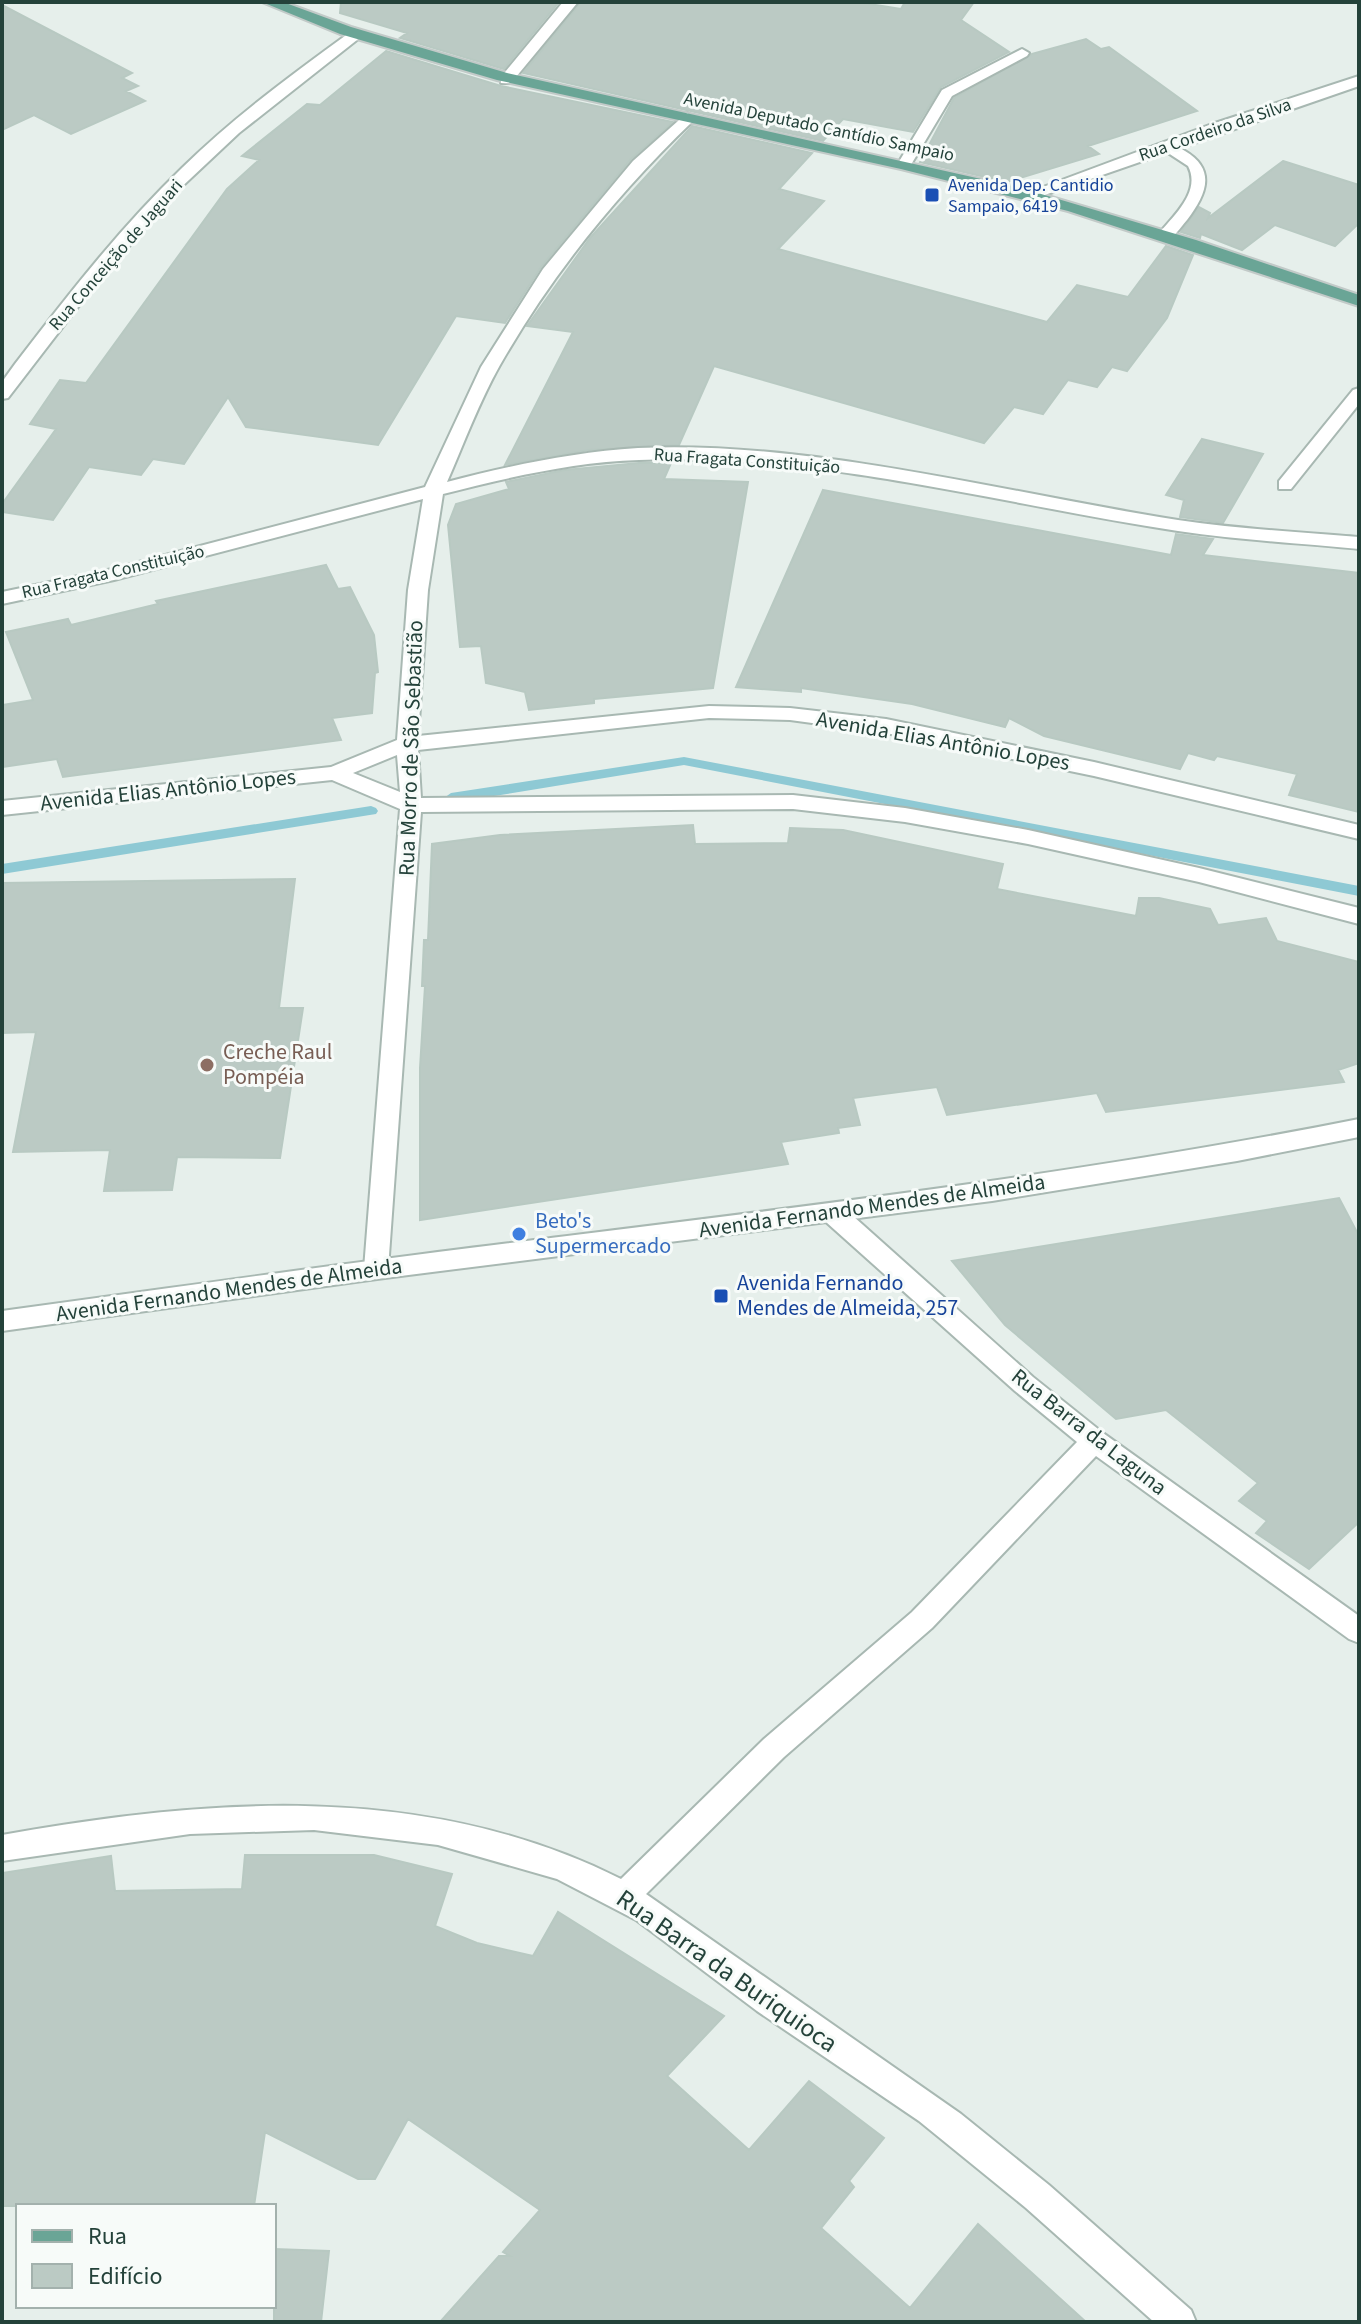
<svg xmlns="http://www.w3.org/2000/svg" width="1361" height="2324" font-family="'Source Sans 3',sans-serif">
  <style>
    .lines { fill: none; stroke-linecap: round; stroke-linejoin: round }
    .stream { fill: #8ec9d4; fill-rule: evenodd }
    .building { fill: #bbcac4; stroke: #b8c9c2; stroke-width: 2 }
    .service-casing { stroke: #a8b8b2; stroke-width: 4 }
    .minor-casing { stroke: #a8b8b2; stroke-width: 4 }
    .tertiary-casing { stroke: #a8b8b2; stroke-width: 4 }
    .primary-casing { stroke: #c2cac8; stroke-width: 4 }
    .service { fill: #fff; fill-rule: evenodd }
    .minor { fill: #fff; fill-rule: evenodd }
    .tertiary { fill: #fff; fill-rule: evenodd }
    .primary { fill: #6aa596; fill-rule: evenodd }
    .transit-dot { fill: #1a4fb4; stroke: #f7fbf9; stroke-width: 3 }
    .education-dot { fill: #8d6e63; stroke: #f7fbf9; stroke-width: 3 }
    .shop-dot { fill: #3f7fe0; stroke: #f7fbf9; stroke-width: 3 }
    .labels { text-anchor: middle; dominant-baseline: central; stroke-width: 6; stroke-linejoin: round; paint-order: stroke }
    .far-street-label { font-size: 18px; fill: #24423a; stroke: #f7fbf9 }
    .far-transit-label { font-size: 18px; fill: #164399; stroke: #f7fbf9; text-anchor: start }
    .street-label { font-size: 22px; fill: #24423a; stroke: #f7fbf9 }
    .education-label { font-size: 22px; fill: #785e54; stroke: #f7fbf9; text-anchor: start }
    .shop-label { font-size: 22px; fill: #366cbe; stroke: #f7fbf9; text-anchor: start }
    .transit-label { font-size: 22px; fill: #164399; stroke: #f7fbf9; text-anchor: start }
    .near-street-label { font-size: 26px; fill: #24423a; stroke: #f7fbf9 }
  </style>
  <rect width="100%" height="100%" fill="#e6efeb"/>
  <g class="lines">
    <path class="stream" d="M 684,757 L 1359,886 L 1359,896 L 684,765 L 451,803 L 444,798 L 451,793 Z
      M 371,806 L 376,808 L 378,811 L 376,814 L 2,874 L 2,864 Z"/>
  </g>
  <path class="building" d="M 341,2 L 559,2 L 504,69 L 400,38 L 407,33 L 340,13 Z
    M 581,2 L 857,2 L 901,9 L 905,2 L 974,2 L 961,20 L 1009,52 L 941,87 L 913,132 L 843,119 L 823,141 L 523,73 Z
    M 2,5 L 132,73 L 122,78 L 138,86 L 126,91 L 145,101 L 71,134 L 34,115 L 2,130 Z
    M 1086,39 L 1101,49 L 1109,47 L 1197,111 L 1088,146 L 1099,154 L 1007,182 L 920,162 L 954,98 L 1032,54 Z
    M 386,51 L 501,86 L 673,122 L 631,159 L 541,267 L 505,323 L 456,316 L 378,445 L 246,427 L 228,397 L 184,464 L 153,459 L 141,475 L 89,467 L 53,520 L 2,512 L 2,504 L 56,429 L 30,424 L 60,380 L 86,383 L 227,189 L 259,160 L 242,156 L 307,104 L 320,105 Z
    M 692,126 L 812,153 L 779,189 L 824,201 L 778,249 L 1047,322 L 1077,285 L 1128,297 L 1166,246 L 1193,255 L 1167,318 L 1127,371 L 1112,367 L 1097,387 L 1068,380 L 1043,414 L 1014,407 L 984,443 L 714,366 L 679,445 L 589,450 L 505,465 L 573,332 L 527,326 L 590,238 Z
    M 1283,161 L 1359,185 L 1359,223 L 1335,246 L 1275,225 L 1242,250 L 1201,234 L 1200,238 L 1181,232 L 1199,207 L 1210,213 L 1208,218 Z
    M 1202,439 L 1263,454 L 1223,523 L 1180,517 L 1184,500 L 1166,495 Z
    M 639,463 L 671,463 L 664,479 L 748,482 L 713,688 L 594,699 L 594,703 L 529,710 L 525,692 L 486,683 L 481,646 L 460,647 L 448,525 L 456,504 L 509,489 L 506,482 L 565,470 Z
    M 823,490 L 1171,555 L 1176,534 L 1213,539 L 1203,555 L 1359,573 L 1359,812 L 1289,795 L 1297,774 L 1217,756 L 1214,760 L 1188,753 L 1180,769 L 1044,736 L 1009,718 L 1005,727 L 912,704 L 801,688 L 801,692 L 736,687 Z
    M 326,565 L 338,589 L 350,587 L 374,635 L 378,672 L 375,673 L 372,713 L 332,718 L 341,740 L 63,777 L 57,759 L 2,767 L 2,705 L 33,700 L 6,632 L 68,619 L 71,625 L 158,604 L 156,601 Z
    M 693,825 L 695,844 L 788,843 L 790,828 L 843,830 L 1003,864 L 997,889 L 1136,916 L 1139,898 L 1159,898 L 1210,909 L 1218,925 L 1266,918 L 1277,941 L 1359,962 L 1359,1063 L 1338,1070 L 1344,1082 L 1106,1112 L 1097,1093 L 947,1115 L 937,1087 L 853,1098 L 860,1125 L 838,1128 L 839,1133 L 781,1142 L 788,1164 L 420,1220 L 420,1068 L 425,986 L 422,986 L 424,940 L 428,940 L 432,844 L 500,835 Z
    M 295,879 L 279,1008 L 303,1008 L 280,1158 L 177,1157 L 172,1190 L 104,1191 L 110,1150 L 13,1152 L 36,1032 L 2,1033 L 2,883 Z
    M 1339,1198 L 1359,1236 L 1359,1522 L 1309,1569 L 1256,1533 L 1267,1521 L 1239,1501 L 1258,1483 L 1166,1410 L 1116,1419 L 1005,1325 L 952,1261 Z
    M 245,1855 L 374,1855 L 452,1874 L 435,1926 L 477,1943 L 533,1956 L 558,1912 L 724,2016 L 667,2076 L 749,2150 L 809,2081 L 884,2138 L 849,2181 L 854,2187 L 821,2228 L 910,2308 L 978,2224 L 1086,2322 L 440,2322 L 499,2256 L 510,2256 L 503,2252 L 540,2210 L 408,2119 L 375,2179 L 358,2179 L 265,2132 L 254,2206 L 2,2206 L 2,1873 L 111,1856 L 115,1891 L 242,1889 Z
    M 274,2249 L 329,2251 L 321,2322 L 274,2322 Z"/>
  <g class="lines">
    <defs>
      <path id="service" d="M 1022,49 L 1029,53 L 1027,56 L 952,96 L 909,168 L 899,168 L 897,165 L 942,90 Z
        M 1162,143 C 1171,141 1177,146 1185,151 C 1217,170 1206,195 1187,220 C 1180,228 1174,238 1164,242 L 1156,237 C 1171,218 1202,193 1188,166 L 1162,149 Z
        M 1359,388 L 1359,404 L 1291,489 L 1279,489 L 1279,481 L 1353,390 Z"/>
      <path id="minor" d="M 563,2 L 578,2 L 511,83 L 501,83 L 501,77 Z
        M 349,33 L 362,36 L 239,133 L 173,195 L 88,294 L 8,398 L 2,399 L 2,382 L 15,364 C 67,296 120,228 182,168 C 233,118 291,75 349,33 Z
        M 1359,76 L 1359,86 L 1033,199 L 1021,199 L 1019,196 L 1212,124 Z
        M 687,113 L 695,118 L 693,121 C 618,193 552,274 500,365 C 479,402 464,443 447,482 C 508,466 573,452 638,448 C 811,440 1006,493 1178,520 C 1238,529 1299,532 1359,537 L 1359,549 C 1299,543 1238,540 1178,531 C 1000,504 820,453 639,460 C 573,462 506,478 443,494 L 428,590 L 418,736 L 709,706 L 790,708 L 886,719 L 1094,762 L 1359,825 L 1359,839 L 1094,776 L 886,733 L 790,720 L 709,718 L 418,750 L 421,798 L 793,795 L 905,808 L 1028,830 L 1199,868 L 1359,908 L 1359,924 L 1199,882 L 1028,844 L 905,822 L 793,809 L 421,812 L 388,1269 L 385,1276 L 367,1276 L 364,1269 L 400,809 L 332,780 L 2,815 L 2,801 L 331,767 L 397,740 L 408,590 L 423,499 L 114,580 L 2,604 L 2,592 L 112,569 L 425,487 L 481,367 L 543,269 L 633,161 ZM 397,755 L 400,792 L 353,773 Z
        M 835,1206 L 844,1208 L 1033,1377 L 1103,1433 L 1359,1616 L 1359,1643 L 1349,1639 L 1096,1456 L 932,1628 L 784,1757 L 646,1894 L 961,2114 L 1049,2185 L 1191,2310 L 1196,2322 L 1154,2322 L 1026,2208 L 919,2121 L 757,2011 L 636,1920 L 557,1879 L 438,1845 L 314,1830 L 190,1834 L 2,1861 L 2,1835 C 209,1798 426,1781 621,1879 L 764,1739 L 912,1612 L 1077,1442 L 1015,1391 L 826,1222 L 823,1215 L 826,1208 Z"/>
      <path id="tertiary" d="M 1359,1119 L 1359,1137 L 1237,1161 L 992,1201 L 377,1279 L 2,1331 L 2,1311 C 166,1289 329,1265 494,1245 C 783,1209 1072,1176 1359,1119 Z"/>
      <path id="primary" d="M 262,2 L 283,2 L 351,27 L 507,73 L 1021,188 L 1196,240 L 1359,295 L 1359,306 L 1068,211 L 901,169 L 497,80 L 340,34 Z"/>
    </defs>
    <use href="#service" class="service-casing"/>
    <use href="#minor" class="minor-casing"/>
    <use href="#tertiary" class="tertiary-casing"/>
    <use href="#primary" class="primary-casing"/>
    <use href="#service" class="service"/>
    <use href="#minor" class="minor"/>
    <use href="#tertiary" class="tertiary"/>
    <use href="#primary" class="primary"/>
  </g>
  <g class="transit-dot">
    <rect x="924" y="187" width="16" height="16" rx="4"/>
    <rect x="713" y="1288" width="16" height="16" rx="4"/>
  </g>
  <circle class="education-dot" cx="207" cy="1065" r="8"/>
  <circle class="shop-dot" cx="519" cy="1234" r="8"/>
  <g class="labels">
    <g class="far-street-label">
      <text transform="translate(819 127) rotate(12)">Avenida Deputado Cantídio Sampaio</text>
      <text transform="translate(1215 130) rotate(-19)">Rua Cordeiro da Silva</text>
      <text transform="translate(116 255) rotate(-49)">Rua Conceição de Jaguari</text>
      <text transform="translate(747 461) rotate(4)">Rua Fragata Constituição</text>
      <text transform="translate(113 572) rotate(-13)">Rua Fragata Constituição</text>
    </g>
    <g class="far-transit-label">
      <text x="948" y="185">Avenida Dep. Cantidio<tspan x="948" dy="21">Sampaio, 6419</tspan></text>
    </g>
    <g class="street-label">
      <text transform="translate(943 741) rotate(10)">Avenida Elias Antônio Lopes</text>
      <text transform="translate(411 748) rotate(-88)">Rua Morro de São Sebastião</text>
      <text transform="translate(168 790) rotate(-6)">Avenida Elias Antônio Lopes</text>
      <text transform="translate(872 1206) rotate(-8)">Avenida Fernando Mendes de Almeida</text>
      <text transform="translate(229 1290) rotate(-8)">Avenida Fernando Mendes de Almeida</text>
      <text transform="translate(1089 1432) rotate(38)">Rua Barra da Laguna</text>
    </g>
    <g class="education-label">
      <text x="223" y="1052">Creche Raul<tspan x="223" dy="25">Pompéia</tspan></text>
    </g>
    <g class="shop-label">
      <text x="535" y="1221">Beto's<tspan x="535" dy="25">Supermercado</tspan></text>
    </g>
    <g class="transit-label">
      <text x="737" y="1283">Avenida Fernando<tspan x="737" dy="25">Mendes de Almeida, 257</tspan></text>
    </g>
    <g class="near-street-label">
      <text transform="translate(727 1971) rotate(35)">Rua Barra da Buriquioca</text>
    </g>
  </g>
  <rect width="1361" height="2324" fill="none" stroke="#24423a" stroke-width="8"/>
  <rect x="16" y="2204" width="260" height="104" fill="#f7fbf9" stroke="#a3b1ad" stroke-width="2"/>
  <rect x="32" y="2230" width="40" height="12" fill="#6aa596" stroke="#a3b1ad" stroke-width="2"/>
  <text x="88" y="2244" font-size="24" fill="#24423a">Rua</text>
  <rect x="32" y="2264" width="40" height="24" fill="#bbcac4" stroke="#a3b1ad" stroke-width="2"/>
  <text x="88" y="2284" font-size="24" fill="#24423a">Edifício</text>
</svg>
